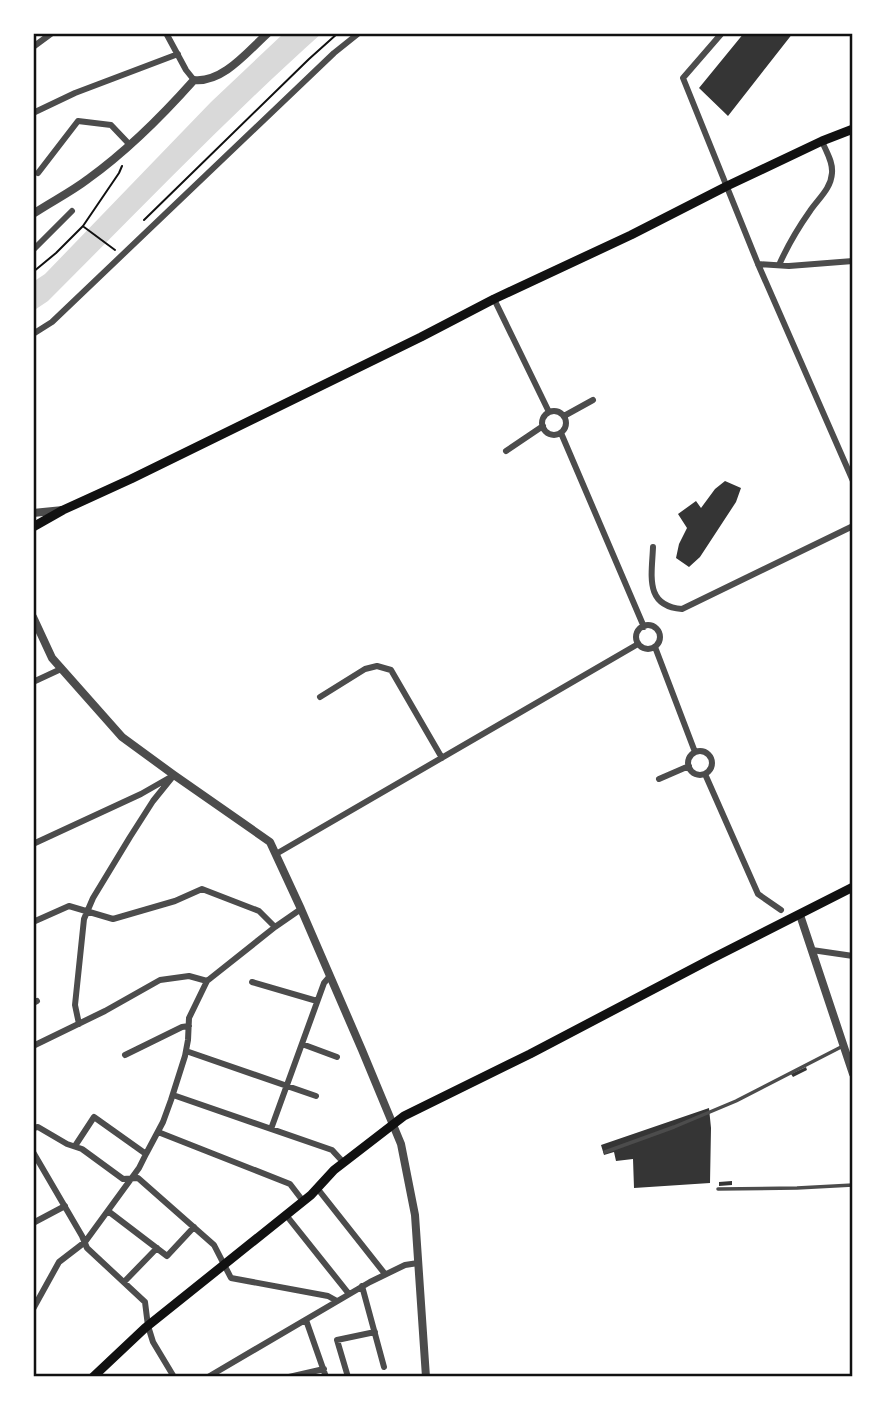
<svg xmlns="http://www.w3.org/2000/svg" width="886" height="1410" font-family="'Public Sans',sans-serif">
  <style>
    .water { fill: #d9d9d9 }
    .building { fill: #353535 }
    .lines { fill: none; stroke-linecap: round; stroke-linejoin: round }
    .path { stroke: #111; stroke-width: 2 }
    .service { stroke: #4c4c4c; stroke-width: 3.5 }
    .minor { stroke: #4c4c4c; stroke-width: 6 }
    .tertiary { stroke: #4c4c4c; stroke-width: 8 }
    .secondary { stroke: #111; stroke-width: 9 }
    .neatline { fill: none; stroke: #111; stroke-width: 2.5 }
  </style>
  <rect width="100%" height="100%" fill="#fff"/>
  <path class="water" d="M 284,33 L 322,33 C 227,118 138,211 48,301 L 33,311 L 33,282 L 45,274 L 211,102 Z"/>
  <path class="building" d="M 744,33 L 793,33 L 728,116 L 699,88 Z
    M 725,481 L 741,488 L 736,502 L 700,557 L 689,567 L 676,558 L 679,544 L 687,528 L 678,514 L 696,501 L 701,508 L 715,489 Z
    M 806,1067 L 807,1070 L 793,1077 L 791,1074 Z
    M 709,1108 L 711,1128 L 710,1183 L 634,1188 L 633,1159 L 616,1161 L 614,1152 L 604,1155 L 601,1145 Z
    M 732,1181 L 732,1185 L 719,1186 L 719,1182 Z"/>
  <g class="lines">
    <path class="path" d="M 144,220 L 309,59 L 338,33
      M 84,227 L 115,250
      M 33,272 L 56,253 L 83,226 L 119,173 L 122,166"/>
    <path class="service" d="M 605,1152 L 674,1127 L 736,1101 L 843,1046
      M 718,1189 L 797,1188 L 853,1185"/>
    <path class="minor" d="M 166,33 L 186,70 L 194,80
      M 722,33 L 683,78 L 758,264 L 853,481
      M 33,47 L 52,33
      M 33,113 L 75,93 L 178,54
      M 38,173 L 78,121 L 111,125 L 130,145
      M 33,250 L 72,211
      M 758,264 L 789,266 L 853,261
      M 779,265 C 787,247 798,228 810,211 C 818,199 831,189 832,173 C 833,161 826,152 822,141
      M 494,299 L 549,412
      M 33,334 L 52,322 L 334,53 L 359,33
      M542 423a12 12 0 1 1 24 0a12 12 0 1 1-24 0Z
      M 564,416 L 593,400
      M 561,433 L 644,627
      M 506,451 L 543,426
      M 653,547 C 652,575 644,606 682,609 L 853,526
      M636 637a12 12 0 1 1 24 0a12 12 0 1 1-24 0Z
      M 655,647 L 695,752
      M 33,682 L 61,669
      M 320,697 L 365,669 L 377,666 L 391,670 L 442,758
      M688 763a12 12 0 1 1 24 0a12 12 0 1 1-24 0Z
      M 705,774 L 758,894 L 781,910
      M 659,779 L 689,766
      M 33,844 L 141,794 L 169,778
      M 276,854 L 638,644
      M 33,922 L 69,906 L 113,919 L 175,901 L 202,889 L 259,911 L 275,927
      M 812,950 L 853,956
      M 252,982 L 317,1001
      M 33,1003 L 37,1001
      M 79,1024 L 75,1005 L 84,919 L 93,898 L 130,837 L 153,801 L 174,775
      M 302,1044 L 337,1057
      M 33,1046 L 105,1011 L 160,980 L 189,976 L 207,981
      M 186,1051 L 316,1096
      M 125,1055 L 182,1027 L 189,1026
      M 173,1095 L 332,1150 L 344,1163
      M 33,1128 L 38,1127 L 67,1144 L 82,1149 L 123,1179 L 138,1178 L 214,1245 L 231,1278 L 328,1296 L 337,1301
      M 271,1129 L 324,983 L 330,976
      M 158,1132 L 290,1184 L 303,1201
      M 75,1146 L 94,1117 L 146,1154
      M 33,1152 L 82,1236 L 87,1248 L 145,1302 L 148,1326 L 153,1342 L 174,1377
      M 317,1188 L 385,1274
      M 108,1211 L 167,1256 L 194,1227
      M 286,1215 L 349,1294
      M 33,1223 L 65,1206
      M 124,1282 L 157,1248
      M 362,1286 L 384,1367
      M 33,1309 L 59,1262 L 85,1242 L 139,1168 L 146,1154 L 163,1122 L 171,1100 L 185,1056 L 188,1040 L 189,1018 L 207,981 L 275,927 L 301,909
      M 306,1320 L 326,1377
      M 208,1377 L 370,1282 L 405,1265 L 418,1263
      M 289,1377 L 324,1369
      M 348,1377 L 337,1340 L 375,1332"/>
    <path class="tertiary" d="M 33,214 C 51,202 71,192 88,179 C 127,151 162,116 194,80 C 223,83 248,51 268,33
      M 33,513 L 63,510
      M 33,617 L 52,658 L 122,737 L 174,775 L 270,842 L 301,909 L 362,1050 L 401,1144 L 415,1215 L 426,1377
      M 800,915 L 853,1074"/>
    <path class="secondary" d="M 33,527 L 63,510 L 131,479 L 421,337 L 494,299 L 631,235 L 727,186 L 822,141 L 853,129
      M 93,1377 L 145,1328 L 311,1195 L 334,1170 L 404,1116 L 530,1054 L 711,959 L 853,887"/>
  </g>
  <rect width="886" height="1410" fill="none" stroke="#ffffff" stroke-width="70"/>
  <rect x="35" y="35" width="816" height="1340" class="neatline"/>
</svg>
